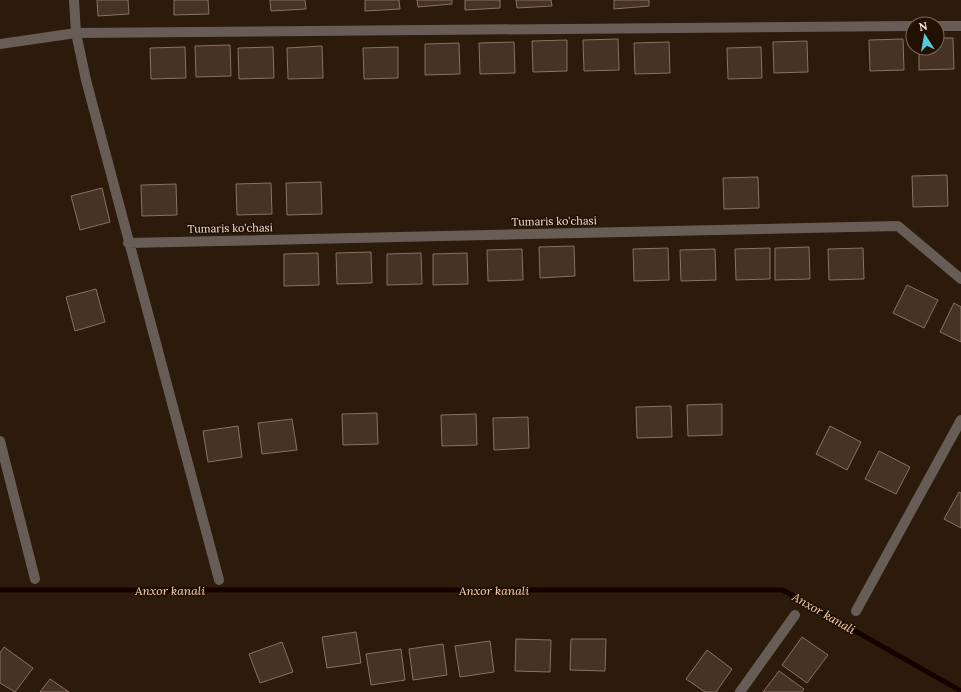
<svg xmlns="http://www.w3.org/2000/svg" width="961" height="692" font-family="Lora,serif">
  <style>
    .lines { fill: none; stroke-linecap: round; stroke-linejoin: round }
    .stream { stroke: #160000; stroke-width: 5 }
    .building { fill: #463323; stroke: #887260 }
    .street { stroke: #675d56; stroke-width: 10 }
    .labels { text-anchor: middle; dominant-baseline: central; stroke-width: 3; stroke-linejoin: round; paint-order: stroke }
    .street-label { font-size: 11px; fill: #f3e6dc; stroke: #221103 }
    .water-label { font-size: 12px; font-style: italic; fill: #f9d2b3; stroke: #221103 }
  </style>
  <rect width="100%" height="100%" fill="#2c1a0a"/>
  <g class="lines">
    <path class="stream" d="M 0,590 L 783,590 L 961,691"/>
  </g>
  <path class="building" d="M 97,0 L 128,0 L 129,14 L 98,16 Z
    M 174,0 L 208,0 L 209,14 L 174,15 Z
    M 270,0 L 305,0 L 306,9 L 271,11 Z
    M 365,0 L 399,0 L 400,9 L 365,11 Z
    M 417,0 L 452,0 L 452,4 L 418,7 Z
    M 465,0 L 500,0 L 500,8 L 465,10 Z
    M 516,0 L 551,0 L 552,6 L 517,8 Z
    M 614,0 L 649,0 L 649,6 L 614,9 Z
    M 937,38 L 953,38 L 954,69 L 919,70 L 919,48 L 937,48 Z
    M 618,39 L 619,70 L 584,71 L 583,40 Z
    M 903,39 L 904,70 L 870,71 L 869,40 Z
    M 567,40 L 567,71 L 533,72 L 532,41 Z
    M 807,41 L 808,72 L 774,73 L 773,42 Z
    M 514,42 L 515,73 L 480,74 L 479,43 Z
    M 669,42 L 670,73 L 635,74 L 634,43 Z
    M 459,43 L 460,74 L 425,75 L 425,44 Z
    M 230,45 L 231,76 L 196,77 L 195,46 Z
    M 322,46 L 323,78 L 288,79 L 287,48 Z
    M 185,47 L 186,78 L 151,79 L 150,48 Z
    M 273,47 L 274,78 L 239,79 L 238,48 Z
    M 398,47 L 398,78 L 364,79 L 363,48 Z
    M 761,47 L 762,78 L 728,79 L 727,48 Z
    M 947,175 L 948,206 L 913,207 L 912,176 Z
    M 758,177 L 759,208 L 724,209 L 723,178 Z
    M 321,182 L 322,214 L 287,215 L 286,183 Z
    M 271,183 L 272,214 L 237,215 L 236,184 Z
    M 176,184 L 177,215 L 142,216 L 141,185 Z
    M 102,188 L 110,222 L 80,230 L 71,196 Z
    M 574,246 L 575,276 L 540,278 L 539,247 Z
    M 809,247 L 810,279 L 775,280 L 775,248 Z
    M 668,248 L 669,280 L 634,281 L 633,249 Z
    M 770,248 L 770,279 L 736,280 L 735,249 Z
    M 863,248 L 864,279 L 829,280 L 828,249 Z
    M 522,249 L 523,280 L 488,281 L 487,250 Z
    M 715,249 L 716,280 L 681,281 L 680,250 Z
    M 371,252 L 372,283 L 337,284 L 336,253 Z
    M 318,253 L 319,285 L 284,286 L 284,254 Z
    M 421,253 L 422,284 L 387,285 L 387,254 Z
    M 467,253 L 468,284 L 433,285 L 433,254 Z
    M 907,285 L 938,300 L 924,328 L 893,313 Z
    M 96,289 L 105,322 L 75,331 L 66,297 Z
    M 954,303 L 961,307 L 961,342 L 940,332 Z
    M 722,404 L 722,435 L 688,436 L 687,405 Z
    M 671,406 L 672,437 L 637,438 L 636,407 Z
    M 377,413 L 378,444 L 343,445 L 342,414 Z
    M 476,414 L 477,445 L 442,446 L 441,415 Z
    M 528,417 L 529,448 L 494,450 L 493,418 Z
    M 292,419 L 297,450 L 262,454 L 258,423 Z
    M 238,426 L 242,457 L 208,462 L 203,431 Z
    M 830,426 L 861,442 L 847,470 L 816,454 Z
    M 879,451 L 910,467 L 896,494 L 865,479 Z
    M 959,492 L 961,493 L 961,528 L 944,519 Z
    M 356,632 L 361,663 L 327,668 L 322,637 Z
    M 802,637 L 828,655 L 807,683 L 782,665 Z
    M 516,639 L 551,640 L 550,672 L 515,671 Z
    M 571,639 L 606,639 L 605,671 L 570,670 Z
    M 490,641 L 494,672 L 460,677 L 455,646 Z
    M 282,642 L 293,672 L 260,683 L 249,654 Z
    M 443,644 L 447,675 L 413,680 L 409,649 Z
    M 4,647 L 33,668 L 15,692 L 0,683 L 0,653 Z
    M 401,649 L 405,680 L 371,685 L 366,654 Z
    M 707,650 L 732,669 L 716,692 L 705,692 L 686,679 Z
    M 779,671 L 804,689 L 802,692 L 763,692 Z
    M 50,679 L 69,692 L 40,692 Z"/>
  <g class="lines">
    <path class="street" d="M 74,0 L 76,33 L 86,80 L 219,580
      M 937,26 L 961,26
      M 0,44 L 76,33 L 913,26
      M 128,243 L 898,226 L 961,279
      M 0,441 L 35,579
      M 856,611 L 961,420
      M 740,692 L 795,615"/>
  </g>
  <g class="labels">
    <g class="street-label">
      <text transform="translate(554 221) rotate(-1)">Tumaris ko'chasi</text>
      <text transform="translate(230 228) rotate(-1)">Tumaris ko'chasi</text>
    </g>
    <g class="water-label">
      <text x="170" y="590">Anxor kanali</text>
      <text x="494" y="590">Anxor kanali</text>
      <text transform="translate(824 613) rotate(30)">Anxor kanali</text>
    </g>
  </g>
  <g transform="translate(925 36) rotate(349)"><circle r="19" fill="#221103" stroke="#76665a"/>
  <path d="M0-3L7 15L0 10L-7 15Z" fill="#54cade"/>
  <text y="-6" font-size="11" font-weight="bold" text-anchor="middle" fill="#f3e6dc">N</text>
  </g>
</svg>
